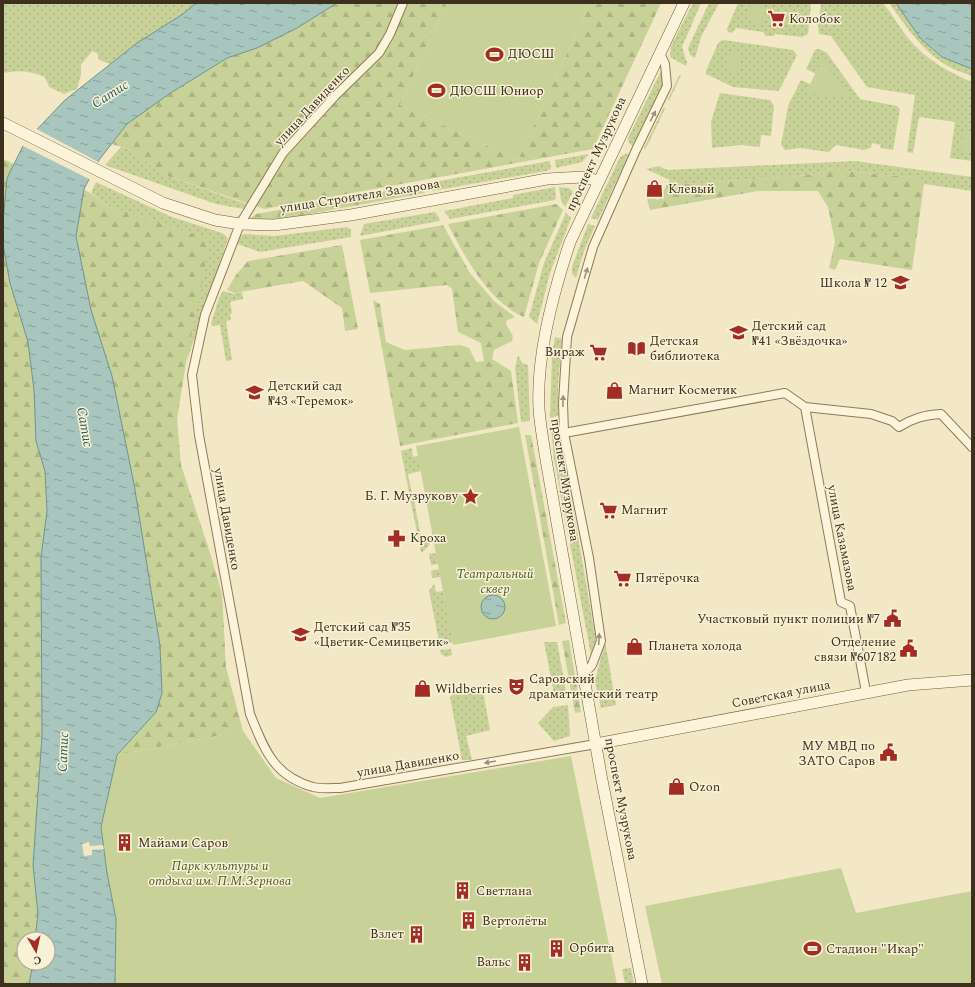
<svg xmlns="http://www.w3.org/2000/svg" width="975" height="987" font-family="Spectral,serif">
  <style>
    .grass { fill: url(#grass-dots) }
    .forest { fill: url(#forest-firs) }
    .park { fill: #c7d198 }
    .water { fill: url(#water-ripples); stroke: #6d948d }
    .pier { fill: #f2e8c6 }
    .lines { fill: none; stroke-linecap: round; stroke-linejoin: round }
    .street-casing { stroke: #8f7a5a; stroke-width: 10 }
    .secondary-casing { stroke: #715b3d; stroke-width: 12 }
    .street { stroke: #fbf4da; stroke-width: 8 }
    .secondary { stroke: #fbf4da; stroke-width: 11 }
    .oneway { fill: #9c927c }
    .labels { text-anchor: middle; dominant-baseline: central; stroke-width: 3; stroke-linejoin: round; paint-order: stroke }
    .poi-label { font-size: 13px; fill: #3e301f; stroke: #f8f1d6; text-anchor: start }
    .street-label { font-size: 13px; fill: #3e301f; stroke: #f8f1d6 }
    .park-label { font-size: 13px; font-style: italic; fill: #4a5c24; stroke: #f8f1d6 }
    .water-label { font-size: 14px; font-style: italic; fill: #2d5e5f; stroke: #f8f1d6 }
  </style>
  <defs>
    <pattern id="grass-dots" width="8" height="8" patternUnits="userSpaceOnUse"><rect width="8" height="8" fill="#c7d198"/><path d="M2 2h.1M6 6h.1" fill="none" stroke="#acb483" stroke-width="1.8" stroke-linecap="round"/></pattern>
    <pattern id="forest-firs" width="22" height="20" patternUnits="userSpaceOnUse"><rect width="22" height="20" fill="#c7d198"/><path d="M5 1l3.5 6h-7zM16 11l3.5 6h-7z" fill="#acb483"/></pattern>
    <pattern id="water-ripples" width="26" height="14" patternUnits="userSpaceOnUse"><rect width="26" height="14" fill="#a8c5be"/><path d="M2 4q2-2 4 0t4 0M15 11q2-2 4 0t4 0" fill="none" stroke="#8aa09a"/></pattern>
  </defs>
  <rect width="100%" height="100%" fill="#f2e8c6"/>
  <path class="grass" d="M 3,3 L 201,3 C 193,4 189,10 183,14 C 159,31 134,45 110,64 L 99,60 L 97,53 L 92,51 L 81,65 L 81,75 L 77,89 L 64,94 L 49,87 L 45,77 C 31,71 17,70 3,73 Z
    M 693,3 L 701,3 L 682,47 L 687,62 L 686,66 L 670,57 L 671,46 Z
    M 709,3 L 719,3 L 701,37 L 695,58 L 690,55 L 688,48 Z
    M 738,3 L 809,3 L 811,5 L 808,34 L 802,37 L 775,34 L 774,36 L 766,36 L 763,32 L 736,28 L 732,33 L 728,32 L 727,29 Z
    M 821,3 L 883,3 C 892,14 899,27 908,38 C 925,59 948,72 972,82 L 972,161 L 950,158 L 955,122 L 919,117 L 913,153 L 907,152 L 915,95 L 867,87 L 831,36 L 819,34 L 818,27 Z
    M 889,3 L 896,3 C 906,14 911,28 921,39 C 936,54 953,61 972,69 L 972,76 C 964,73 954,70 946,65 C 921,50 906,26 889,3 Z
    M 723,40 L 793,50 L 797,55 L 780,89 L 778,91 L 733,87 L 706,74 L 706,71 L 718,43 Z
    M 819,49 L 827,53 L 860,99 L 897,106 L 900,109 L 893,150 L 880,148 L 881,145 L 872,143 L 871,148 L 864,150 L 836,145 L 828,152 L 801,148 L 785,150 L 781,145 L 788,106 L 801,80 L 810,84 L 816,74 L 806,69 L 815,50 Z
    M 661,71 L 663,72 L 664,82 L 633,146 L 629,143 L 628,138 Z
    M 680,74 L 681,75 L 669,101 L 668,99 Z
    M 720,93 L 770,100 L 774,106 L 771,136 L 761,135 L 760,147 L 741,145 L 712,148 L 711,122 Z
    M 664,107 L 665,109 L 645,150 L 644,148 Z
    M 121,147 L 134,151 L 159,173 L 252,206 L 249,210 L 216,204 L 105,165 Z
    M 589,154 L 582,162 L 556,168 L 555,160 Z
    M 625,154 L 629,154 L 598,220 L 591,218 L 620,157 Z
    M 550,161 L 551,169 L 546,171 L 432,191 L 428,183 Z
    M 855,161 L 972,177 L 972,191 L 924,184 L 916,178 L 827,169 L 822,174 L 686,184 L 670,180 L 646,169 L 659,166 L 667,170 Z
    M 96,182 L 172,217 L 222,233 L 228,238 L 186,363 L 209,239 L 109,206 L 91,193 Z
    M 555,187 L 556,198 L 555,200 L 450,219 L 444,211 L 513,198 L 513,195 Z
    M 559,187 L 569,188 L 573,192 L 565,207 L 561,200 Z
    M 435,212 L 440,219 L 439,221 L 360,236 L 364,224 Z
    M 566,213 L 571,218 L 550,273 L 537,324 L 529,317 L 544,263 Z
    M 588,224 L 595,226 L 584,251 L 576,278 L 572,274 L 572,267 Z
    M 347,227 L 351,230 L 351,237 L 260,252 L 237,244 L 240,236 L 244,234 L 275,236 Z
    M 223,291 L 234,294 L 242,292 L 243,299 L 230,302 L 232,313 L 230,314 L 231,320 L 226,321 L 232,360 L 226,361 L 220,325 L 213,326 L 211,324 L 219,298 Z
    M 555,337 L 562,339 L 558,385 L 558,416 L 550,418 L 552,355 Z
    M 518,355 L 522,363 L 528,365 L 530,421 L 521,422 L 515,368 Z
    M 551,427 L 559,427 L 596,641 L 591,655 L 554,459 Z
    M 412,448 L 413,457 L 418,456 L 421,471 L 408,474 L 412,494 L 409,492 L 401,451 Z
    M 410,498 L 414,500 L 421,538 L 419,542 Z
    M 433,533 L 434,539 L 423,552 L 421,552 L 420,548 Z
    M 436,553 L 438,564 L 431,565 L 429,554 Z
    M 439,569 L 441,577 L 432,578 L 431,571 Z
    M 434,584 L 436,592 L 443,591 L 453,642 L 440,646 L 429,591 Z
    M 605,641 L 616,705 L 601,708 L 595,681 Z
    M 544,642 L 557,642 L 567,697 L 555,699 Z
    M 451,649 L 452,655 L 446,657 L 441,654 L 440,650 Z
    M 458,691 L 460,695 L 483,691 L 490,730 L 466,736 L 472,760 L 462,760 L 450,697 L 453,694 Z
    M 568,705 L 570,736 L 554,741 L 538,723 L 553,707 Z
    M 631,968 L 634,984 L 625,984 L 622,969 Z"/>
  <path class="forest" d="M 337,3 L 447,3 L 400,105 L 518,160 L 590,3 L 661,3 L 593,149 L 264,209 L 159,173 L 134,151 L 112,144 L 127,124 L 169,94 L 227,58 L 257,48 L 297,28 Z
    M 3,159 L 14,164 L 7,178 L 3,221 Z
    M 827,169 L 916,178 L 924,184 L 912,270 L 840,259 L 835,270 L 829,268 L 835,242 L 828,207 L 818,191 L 758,191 L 650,210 L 646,195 L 658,200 L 670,180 L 686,184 L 822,174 Z
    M 420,185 L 425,193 L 287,218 L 247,221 L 256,214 Z
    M 84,189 L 109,206 L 210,239 L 186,363 L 177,419 L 181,465 L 211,556 L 222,594 L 226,667 L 243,731 L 117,755 L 156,712 L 162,693 L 160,646 L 134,484 L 112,376 L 91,310 L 76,236 Z
    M 556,204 L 563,210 L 539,263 L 524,317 C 489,302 464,256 448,224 Z
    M 443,225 L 470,273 L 494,301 L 515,317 L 507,320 L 506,324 L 513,336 L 512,341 L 494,350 L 492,359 L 511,371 L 518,423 L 400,446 L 373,300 L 380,304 L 386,342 L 405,350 L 460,345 L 469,348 L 476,362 L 484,361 L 481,343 L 458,332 L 452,289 L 447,285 L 370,293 L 360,240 Z
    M 3,245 L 10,283 L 28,342 L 34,390 L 36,441 L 45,471 L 47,511 L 41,557 L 42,736 L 33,865 L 38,914 L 35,939 L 24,939 L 24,963 L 33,963 L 29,984 L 3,984 Z
    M 342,245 L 358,329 L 345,331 L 342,308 L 303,281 L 234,293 L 227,290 L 236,275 L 248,261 Z
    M 525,435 L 531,435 L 566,623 L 559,625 Z
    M 569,640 L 581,712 L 575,713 L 562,641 Z"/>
  <path class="park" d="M 447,3 L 590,3 L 518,160 L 400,105 Z
    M 751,3 L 765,3 L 762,23 L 748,21 Z
    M 728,52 L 741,54 L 739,71 L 725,69 Z
    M 822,59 L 847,93 L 845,98 L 806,93 Z
    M 963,133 L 972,134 L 972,153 L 961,152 Z
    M 519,427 L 556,626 L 453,645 L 416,446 Z
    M 243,731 L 276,778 L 320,798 L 571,756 L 617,984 L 115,984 L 116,919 L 107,873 L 101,827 L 117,755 Z
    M 841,868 L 856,913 L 972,891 L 972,984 L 662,984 L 645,906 Z"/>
  <path class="water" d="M 201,3 L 337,3 L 297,28 L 257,48 L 227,58 L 169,94 L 127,124 L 99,160 L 84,189 L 76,236 L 91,310 L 112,376 L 134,484 L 160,646 L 162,693 L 156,712 L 117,755 L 101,827 L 107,873 L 116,919 L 115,984 L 29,984 L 33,963 L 48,963 L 48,939 L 35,939 L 38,914 L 33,865 L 42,736 L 41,557 L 47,511 L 45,471 L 36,441 L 34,390 L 28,342 L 10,283 L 3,245 L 3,221 L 7,178 L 25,142 L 65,100 L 137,43 L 183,14 L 195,4 Z
    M 896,3 L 972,3 L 972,69 L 942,57 L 920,38 Z
    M481 607a12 12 0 1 1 24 0a12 12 0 1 1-24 0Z"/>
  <path class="pier" d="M 35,128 L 100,163 L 91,180 L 21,145 Z
    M 89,842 L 90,846 L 103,845 L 104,849 L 92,850 L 92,855 L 84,856 L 82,844 Z"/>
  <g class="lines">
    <defs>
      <path id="street" d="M 403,3 L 390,34 L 379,53 L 335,96 L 283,153 L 240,224 L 205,315 L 192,375 L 199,435 L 250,714 C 264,748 273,776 313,787 C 321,789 332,788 340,788 L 596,744
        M 805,407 L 841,602 L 850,606 L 866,692
        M 564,433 L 785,393 L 805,407 L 871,414 L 892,421 L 899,427 C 913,418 925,415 941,414 L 972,447
        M 584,674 L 592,665 L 601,641 L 589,558 L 564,433 L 563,403 L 567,337 L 593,247 L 636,150 L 667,86 L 665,64 L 660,53"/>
      <path id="secondary" d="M 3,123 L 163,203 L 215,220 L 240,224 L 274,225 L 351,215 L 547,179 L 583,177 L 599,181
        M 596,744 L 908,685 L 972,680
        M 642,984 L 601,775 L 545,454 C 543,439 540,424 539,409 C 536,355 553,293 570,242 L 684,3"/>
    </defs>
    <use href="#street" class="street-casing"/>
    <use href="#secondary" class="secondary-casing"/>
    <use href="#street" class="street"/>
    <use href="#secondary" class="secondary"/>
  </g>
  <defs><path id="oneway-solid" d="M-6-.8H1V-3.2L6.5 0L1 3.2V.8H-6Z"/></defs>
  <g class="oneway">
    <use href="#oneway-solid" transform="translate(653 116) rotate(-63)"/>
    <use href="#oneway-solid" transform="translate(586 273) rotate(-74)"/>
    <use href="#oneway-solid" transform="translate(563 401) rotate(-89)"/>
    <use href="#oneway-solid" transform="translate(599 639) rotate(-87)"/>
    <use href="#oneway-solid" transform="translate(490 762) rotate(170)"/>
  </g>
  <defs>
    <symbol id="supermarket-bare" viewBox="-9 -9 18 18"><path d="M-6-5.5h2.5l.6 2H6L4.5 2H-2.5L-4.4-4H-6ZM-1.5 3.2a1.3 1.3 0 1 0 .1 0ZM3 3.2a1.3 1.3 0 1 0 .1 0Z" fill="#a32d25" stroke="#f8f1d6" stroke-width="2.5" paint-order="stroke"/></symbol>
    <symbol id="stadium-bare" viewBox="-9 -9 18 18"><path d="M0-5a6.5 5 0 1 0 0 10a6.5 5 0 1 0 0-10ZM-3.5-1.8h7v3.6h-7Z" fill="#a32d25" stroke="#f8f1d6" stroke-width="2.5" paint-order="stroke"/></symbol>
    <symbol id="shop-bare" viewBox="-9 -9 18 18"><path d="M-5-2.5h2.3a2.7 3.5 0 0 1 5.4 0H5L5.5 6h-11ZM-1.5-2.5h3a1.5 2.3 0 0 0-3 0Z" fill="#a32d25" stroke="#f8f1d6" stroke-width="2.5" paint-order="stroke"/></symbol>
    <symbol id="school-bare" viewBox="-9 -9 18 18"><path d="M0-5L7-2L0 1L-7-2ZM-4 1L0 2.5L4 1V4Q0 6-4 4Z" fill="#a32d25" stroke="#f8f1d6" stroke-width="2.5" paint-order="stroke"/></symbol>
    <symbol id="library-bare" viewBox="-9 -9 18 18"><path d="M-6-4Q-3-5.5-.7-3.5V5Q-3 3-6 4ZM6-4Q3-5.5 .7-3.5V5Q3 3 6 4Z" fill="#a32d25" stroke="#f8f1d6" stroke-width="2.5" paint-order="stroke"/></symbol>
    <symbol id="sight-bare" viewBox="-9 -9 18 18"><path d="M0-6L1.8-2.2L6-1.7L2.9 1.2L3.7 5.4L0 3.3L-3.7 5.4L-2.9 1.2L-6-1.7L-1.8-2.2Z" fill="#a32d25" stroke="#f8f1d6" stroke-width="2.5" paint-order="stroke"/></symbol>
    <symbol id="pharmacy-bare" viewBox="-9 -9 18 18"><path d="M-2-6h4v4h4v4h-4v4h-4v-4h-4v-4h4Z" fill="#a32d25" stroke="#f8f1d6" stroke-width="2.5" paint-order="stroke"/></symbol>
    <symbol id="civic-bare" viewBox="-9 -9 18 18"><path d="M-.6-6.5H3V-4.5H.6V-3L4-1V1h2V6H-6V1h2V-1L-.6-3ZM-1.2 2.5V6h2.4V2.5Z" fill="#a32d25" stroke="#f8f1d6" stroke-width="2.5" paint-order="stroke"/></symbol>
    <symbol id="theatre-bare" viewBox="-9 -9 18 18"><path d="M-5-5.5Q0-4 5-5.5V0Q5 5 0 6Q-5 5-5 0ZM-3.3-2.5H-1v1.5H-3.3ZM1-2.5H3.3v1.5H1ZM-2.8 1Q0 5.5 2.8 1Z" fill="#a32d25" stroke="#f8f1d6" stroke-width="2.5" paint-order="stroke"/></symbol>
    <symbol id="building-bare" viewBox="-9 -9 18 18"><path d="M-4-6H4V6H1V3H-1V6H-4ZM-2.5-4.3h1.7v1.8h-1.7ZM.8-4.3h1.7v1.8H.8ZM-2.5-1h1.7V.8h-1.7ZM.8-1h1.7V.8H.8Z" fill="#a32d25" stroke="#f8f1d6" stroke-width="2.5" paint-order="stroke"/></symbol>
  </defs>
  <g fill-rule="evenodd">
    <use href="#supermarket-bare" x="764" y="6" width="25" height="25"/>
    <use href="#stadium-bare" x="482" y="42" width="25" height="25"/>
    <use href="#stadium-bare" x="424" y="78" width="25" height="25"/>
    <use href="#shop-bare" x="642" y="176" width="25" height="25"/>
    <use href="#school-bare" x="888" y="270" width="25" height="25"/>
    <use href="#school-bare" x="726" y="320" width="25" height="25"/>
    <use href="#library-bare" x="624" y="336" width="25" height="25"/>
    <use href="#supermarket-bare" x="586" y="340" width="25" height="25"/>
    <use href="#shop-bare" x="602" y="378" width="25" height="25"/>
    <use href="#school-bare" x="242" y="380" width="25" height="25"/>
    <use href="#sight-bare" x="458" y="484" width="25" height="25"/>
    <use href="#supermarket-bare" x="596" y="498" width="25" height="25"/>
    <use href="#pharmacy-bare" x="384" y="526" width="25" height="25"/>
    <use href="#supermarket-bare" x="610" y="566" width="25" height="25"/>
    <use href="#civic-bare" x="880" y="606" width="25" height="25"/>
    <use href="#school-bare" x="288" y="622" width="25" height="25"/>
    <use href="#shop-bare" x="622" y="634" width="25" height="25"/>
    <use href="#civic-bare" x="896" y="636" width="25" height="25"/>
    <use href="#theatre-bare" x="504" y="674" width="25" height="25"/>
    <use href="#shop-bare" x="410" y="676" width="25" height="25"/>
    <use href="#civic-bare" x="876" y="740" width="25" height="25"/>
    <use href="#shop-bare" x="664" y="774" width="25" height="25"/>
    <use href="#building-bare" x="112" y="830" width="25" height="25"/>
    <use href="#building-bare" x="450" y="878" width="25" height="25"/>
    <use href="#building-bare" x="456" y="908" width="25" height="25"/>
    <use href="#building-bare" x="404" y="922" width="25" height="25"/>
    <use href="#building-bare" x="544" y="936" width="25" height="25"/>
    <use href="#stadium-bare" x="800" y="936" width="25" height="25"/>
    <use href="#building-bare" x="512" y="950" width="25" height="25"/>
  </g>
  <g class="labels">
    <g class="poi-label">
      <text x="789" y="19">Колобок</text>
      <text x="508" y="54">ДЮСШ</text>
      <text x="450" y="91">ДЮСШ Юниор</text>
      <text x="668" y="189">Клевый</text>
      <text x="887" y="283" text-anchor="end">Школа № 12</text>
      <text x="752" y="326">Детский сад<tspan x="752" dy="15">№41 «Звёздочка»</tspan></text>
      <text x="650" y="341">Детская<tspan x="650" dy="15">библиотека</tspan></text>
      <text x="585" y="352" text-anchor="end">Вираж</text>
      <text x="268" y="386">Детский сад<tspan x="268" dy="15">№43 «Теремок»</tspan></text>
      <text x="628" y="390">Магнит Косметик</text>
      <text x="458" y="496" text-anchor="end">Б. Г. Музрукову</text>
      <text x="621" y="510">Магнит</text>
      <text x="410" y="538">Кроха</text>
      <text x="635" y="578">Пятёрочка</text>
      <text x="880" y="619" text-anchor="end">Участковый пункт полиции №7</text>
      <text x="314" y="627">Детский сад №35<tspan x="314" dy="15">«Цветик-Семицветик»</tspan></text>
      <text x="896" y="642" text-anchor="end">Отделение<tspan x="896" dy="15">связи №607182</tspan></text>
      <text x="648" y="646">Планета холода</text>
      <text x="529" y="679">Саровский<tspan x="529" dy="15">драматический театр</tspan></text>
      <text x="435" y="689">Wildberries</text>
      <text x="875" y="746" text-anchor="end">МУ МВД по<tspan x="875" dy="15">ЗАТО Саров</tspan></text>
      <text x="689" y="787">Ozon</text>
      <text x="138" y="843">Майами Саров</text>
      <text x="476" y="891">Светлана</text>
      <text x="482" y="921">Вертолёты</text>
      <text x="404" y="934" text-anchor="end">Взлет</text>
      <text x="569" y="948">Орбита</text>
      <text x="826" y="949">Стадион "Икар"</text>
      <text x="511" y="962" text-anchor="end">Вальс</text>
    </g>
    <g class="street-label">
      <text transform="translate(312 106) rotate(-47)">улица Давиденко</text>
      <text transform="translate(596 154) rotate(-65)">проспект Музрукова</text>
      <text transform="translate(360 196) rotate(-9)">улица Строителя Захарова</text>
      <text transform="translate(565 480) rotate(81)">проспект Музрукова</text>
      <text transform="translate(227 519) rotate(80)">улица Давиденко</text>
      <text transform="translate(842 538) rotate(79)">улица Казамазова</text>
      <text transform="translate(781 694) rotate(-11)">Советская улица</text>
      <text transform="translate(408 764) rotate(-10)">улица Давиденко</text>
      <text transform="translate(621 799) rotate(79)">проспект Музрукова</text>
    </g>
    <g class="park-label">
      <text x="495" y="574">Театральный<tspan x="495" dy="15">сквер</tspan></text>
      <text x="220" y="866">Парк культуры и<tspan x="220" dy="15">отдыха им. П.М.Зернова</tspan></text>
    </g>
    <g class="water-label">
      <text transform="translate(110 94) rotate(-32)">Сатис</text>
      <text transform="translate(85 427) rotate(80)">Сатис</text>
      <text transform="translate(63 752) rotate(-88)">Сатис</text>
    </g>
  </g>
  <rect width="975" height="987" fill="none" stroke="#3e301f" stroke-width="8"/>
  <g transform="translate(36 951) rotate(171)"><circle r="19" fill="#f8f1d6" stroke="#aea48d"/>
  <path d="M0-3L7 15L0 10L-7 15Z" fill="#a32d25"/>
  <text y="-6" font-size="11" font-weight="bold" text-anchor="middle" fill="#3e301f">С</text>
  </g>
</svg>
